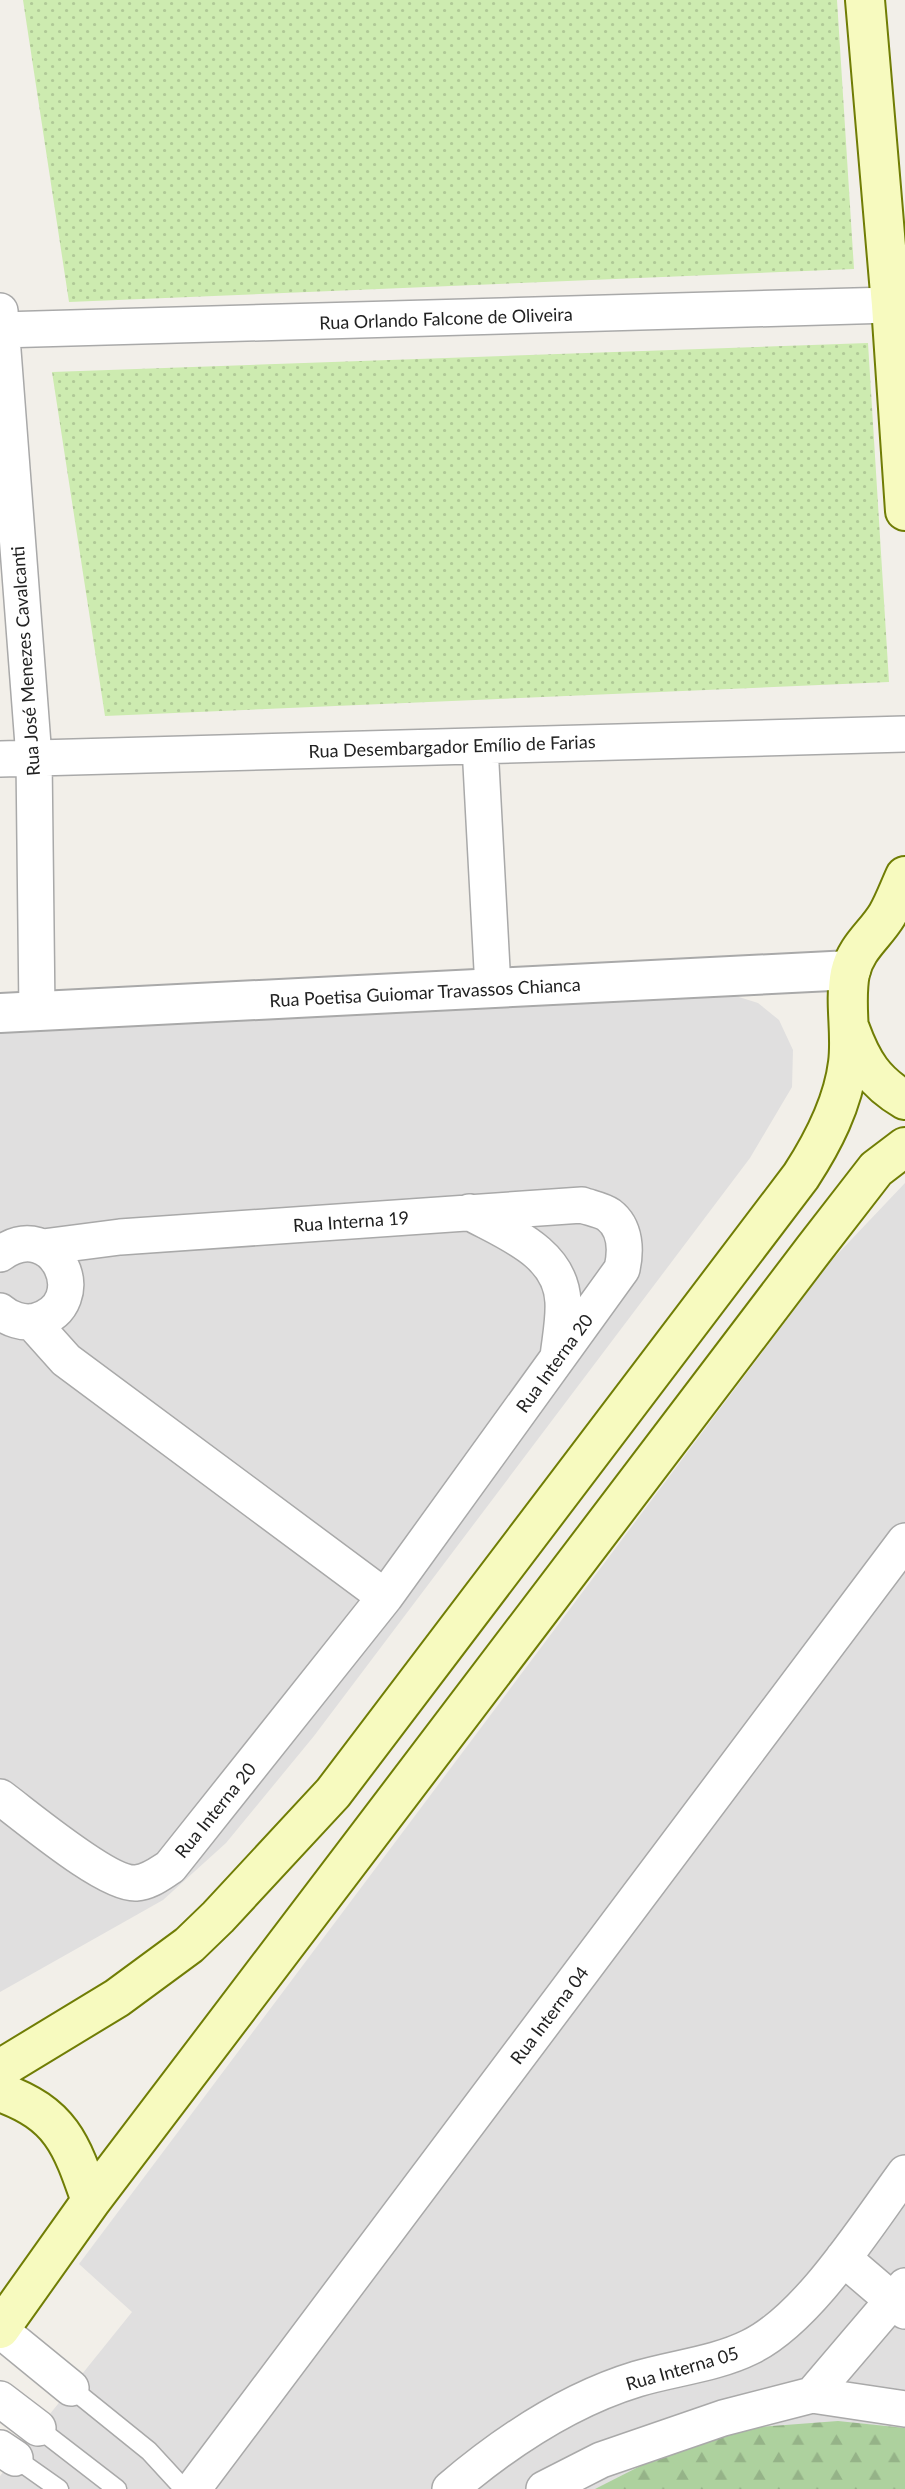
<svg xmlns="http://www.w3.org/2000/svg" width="905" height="2489" font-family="Lato,sans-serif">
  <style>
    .residential { fill: #e0dfdf }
    .grass { fill: url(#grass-dots) }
    .forest { fill: url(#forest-firs) }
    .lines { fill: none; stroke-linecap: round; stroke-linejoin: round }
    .service-casing { stroke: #a9a9a9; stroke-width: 21 }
    .minor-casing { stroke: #a9a9a9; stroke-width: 38 }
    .tertiary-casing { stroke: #a9a9a9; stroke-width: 42 }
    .secondary-casing { stroke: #707d05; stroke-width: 42 }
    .service { stroke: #fff; stroke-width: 18 }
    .minor { stroke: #fff; stroke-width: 35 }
    .tertiary { stroke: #fff; stroke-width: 38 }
    .secondary { stroke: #f7fabf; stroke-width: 38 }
    .labels { text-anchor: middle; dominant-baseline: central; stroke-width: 6; stroke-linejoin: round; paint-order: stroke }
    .street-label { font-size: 18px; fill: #222; stroke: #fff }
  </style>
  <defs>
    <pattern id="grass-dots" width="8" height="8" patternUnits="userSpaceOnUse" patternTransform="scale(1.75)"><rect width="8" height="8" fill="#cdebb0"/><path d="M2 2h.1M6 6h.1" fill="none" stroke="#b0c997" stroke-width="1.8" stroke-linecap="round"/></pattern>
    <pattern id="forest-firs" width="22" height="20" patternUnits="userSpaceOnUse" patternTransform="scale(1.75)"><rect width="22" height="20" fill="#add19e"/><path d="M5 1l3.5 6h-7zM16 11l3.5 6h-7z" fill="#95b388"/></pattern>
  </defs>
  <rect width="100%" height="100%" fill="#f2efe9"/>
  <path class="residential" d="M 723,992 L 758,1003 L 779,1020 L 793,1050 L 792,1087 L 750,1158 L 314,1736 L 226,1843 L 163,1900 L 0,1992 L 0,1013 Z
    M 905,1183 L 905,2489 L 0,2489 L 0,2476 L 132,2312 L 79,2264 L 830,1262 Z"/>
  <path class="grass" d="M 23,0 L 837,0 L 854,269 L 69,302 Z
    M 868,343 L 889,682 L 105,716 L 52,372 Z"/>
  <path class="forest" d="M 838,2421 L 905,2428 L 905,2489 L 595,2489 L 658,2457 L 746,2428 Z"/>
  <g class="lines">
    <defs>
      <path id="service" d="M 71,2388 L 149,2451 L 184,2489
        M 38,2428 L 117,2489
        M 15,2458 L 59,2489"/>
      <path id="minor" d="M 0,311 L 34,758 L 37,1012
        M 0,330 L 891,305
        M 480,746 L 493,988
        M 0,759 L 905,734
        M 469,1212 C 507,1233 561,1252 563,1302 C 564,1320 560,1339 558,1357
        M 0,1254 C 55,1214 96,1304 36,1321 C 23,1324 9,1319 0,1311
        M 32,1322 L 66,1360 L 385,1597
        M 0,1797 C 26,1816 107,1885 136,1883 C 149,1882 159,1874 170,1867 L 385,1597 L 622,1269 C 626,1251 626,1228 609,1215 C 602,1210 590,1208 582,1205 L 120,1237 L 43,1247
        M 843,2258 L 905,2311
        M 0,2330 L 71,2388
        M 812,2395 L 905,2409
        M 0,2399 L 38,2428
        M 0,2448 L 15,2458
        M 193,2489 L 905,1541
        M 450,2489 C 504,2443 568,2400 637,2379 C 674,2368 716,2364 750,2347 C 808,2319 866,2226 905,2173
        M 544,2489 L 601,2460 L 723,2418 L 812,2395 L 905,2286"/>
      <path id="tertiary" d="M 0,1013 L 851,970"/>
      <path id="secondary" d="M 865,0 L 891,305 L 905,511
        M 850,1029 C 862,1062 874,1082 905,1100
        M 0,2069 L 117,1998 L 189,1945 L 218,1917 L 333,1793 L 801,1176 C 823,1142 843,1104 848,1063 C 852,1033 844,1003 850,973 C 856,947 875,935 887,915 C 894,903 899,889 905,876
        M 0,2092 C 61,2114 71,2143 91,2201
        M 0,2329 L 91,2201 L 814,1249 L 876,1169 L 905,1147"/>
    </defs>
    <use href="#service" class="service-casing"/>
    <use href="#minor" class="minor-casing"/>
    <use href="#tertiary" class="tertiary-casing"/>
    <use href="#secondary" class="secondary-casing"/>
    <use href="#service" class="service"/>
    <use href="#minor" class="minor"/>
    <use href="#tertiary" class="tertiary"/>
    <use href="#secondary" class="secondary"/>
  </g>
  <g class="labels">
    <g class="street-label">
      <text transform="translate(446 318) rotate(-2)">Rua Orlando Falcone de Oliveira</text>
      <text transform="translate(25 661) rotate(-94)">Rua José Menezes Cavalcanti</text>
      <text transform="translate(452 746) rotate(-2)">Rua Desembargador Emílio de Farias</text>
      <text transform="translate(425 992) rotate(-3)">Rua Poetisa Guiomar Travassos Chianca</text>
      <text transform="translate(351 1221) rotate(-4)">Rua Interna 19</text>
      <text transform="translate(554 1363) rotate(-54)">Rua Interna 20</text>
      <text transform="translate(215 1810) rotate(-51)">Rua Interna 20</text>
      <text transform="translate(549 2015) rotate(-53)">Rua Interna 04</text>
      <text transform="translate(682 2368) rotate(-16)">Rua Interna 05</text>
    </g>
  </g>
</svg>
